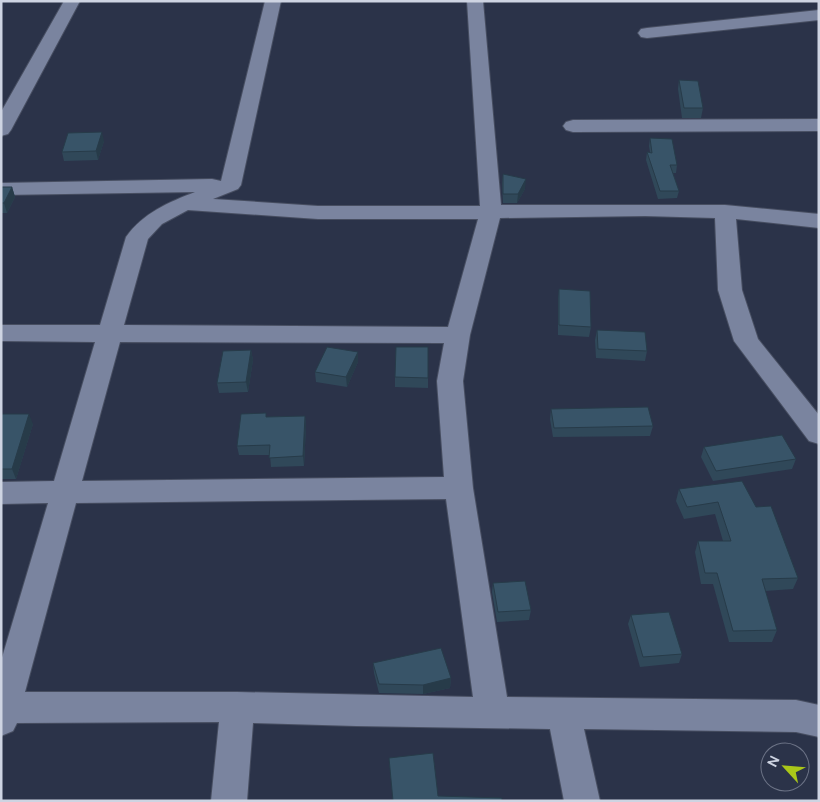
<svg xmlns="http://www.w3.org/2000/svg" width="820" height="802" font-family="'DM Sans',sans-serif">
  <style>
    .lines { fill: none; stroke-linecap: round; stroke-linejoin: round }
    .street-casing { stroke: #474e61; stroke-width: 2 }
    .street { fill: #7a849f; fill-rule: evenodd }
    .wall { fill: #304859 }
    .shaded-wall { fill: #273b49 }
    .building { fill: #385468; stroke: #273b49 }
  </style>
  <rect width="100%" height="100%" fill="#2b3349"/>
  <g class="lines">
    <defs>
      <path id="street" d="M 64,1 L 80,1 L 11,130 L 8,134 L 1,136 L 1,112 Z
        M 265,1 L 281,1 L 241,185 L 238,189 L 213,199 L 318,206 L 480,206 L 467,1 L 483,1 L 501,205 L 725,205 L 819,214 L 819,228 L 736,219 L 742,290 L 758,339 L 819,415 L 819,444 L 809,441 L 734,341 L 718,290 L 715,218 L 645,216 L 500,218 L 470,335 L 463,381 L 473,488 L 507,697 L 796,700 L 819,705 L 819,737 L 796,732 L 584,729 L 600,801 L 564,801 L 550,729 L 356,726 L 253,723 L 247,801 L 211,801 L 219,722 L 17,723 L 13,731 L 1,736 L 1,661 L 48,503 L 1,504 L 1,482 L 54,481 L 95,342 L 1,341 L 1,325 L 100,325 L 126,237 C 143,213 169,202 195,192 L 1,195 L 1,183 L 212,179 L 221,181 ZM 188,210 L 318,219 L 478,219 L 448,327 L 124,325 L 148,239 L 162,224 ZM 120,342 L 444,343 L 437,381 L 444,477 L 82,481 ZM 446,499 L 473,697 L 237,692 L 25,692 L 76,503 Z
        M 819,10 L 819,20 L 647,38 L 641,37 L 638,33 L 641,29 L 647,28 Z
        M 819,119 L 819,131 L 573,132 L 566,130 L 563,126 L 566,122 L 573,120 Z"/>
    </defs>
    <use href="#street" class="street-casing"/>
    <use href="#street" class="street"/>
  </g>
  <path class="wall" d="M 679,80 L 703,108 L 701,118 L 682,118 L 678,89 Z
    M 650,138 L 677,165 L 676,173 L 673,173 L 679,191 L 677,198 L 658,199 L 646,160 L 647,152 L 650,152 L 649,146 Z
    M 104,141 L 98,160 L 64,161 L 62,152 Z
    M 503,174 L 525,189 L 517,203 L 503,203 L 502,184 Z
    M 1,187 L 12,187 L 15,197 L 7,213 L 1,213 Z
    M 559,289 L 591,327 L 589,337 L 558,335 L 558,298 Z
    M 597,330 L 647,351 L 645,361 L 596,358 L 595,340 Z
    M 428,347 L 428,388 L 395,387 L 395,377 Z
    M 251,350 L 253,360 L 248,392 L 219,393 L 217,383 Z
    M 358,362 L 347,387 L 316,382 L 315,372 Z
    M 551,409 L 653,426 L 650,436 L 553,437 L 550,419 Z
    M 1,414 L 33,424 L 16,479 L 1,479 Z
    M 305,416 L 306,426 L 304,466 L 271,467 L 270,455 L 239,455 L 237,446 L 267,417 Z
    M 704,447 L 796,459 L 792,469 L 713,481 L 701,457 Z
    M 679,489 L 756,507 L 798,578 L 793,589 L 765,591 L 777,630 L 772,642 L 729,642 L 713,584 L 701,584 L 695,552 L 698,541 L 723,541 L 715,514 L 684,519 L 676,501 Z
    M 493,583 L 531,610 L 529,620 L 497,622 L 492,592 Z
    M 631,615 L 682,654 L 679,663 L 640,667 L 628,624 Z
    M 373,663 L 451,678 L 450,688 L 423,694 L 379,693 L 374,673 Z
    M 389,758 L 438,796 L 502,801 L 393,801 Z"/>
  <path class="shaded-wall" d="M 102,132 L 104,141 L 98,160 L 96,151 Z
    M 526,179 L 525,189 L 517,203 L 518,194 Z
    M 12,187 L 15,197 L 7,213 L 4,203 Z
    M 251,350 L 253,360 L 248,392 L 246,382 Z
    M 358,352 L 358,362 L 347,387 L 346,377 Z
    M 29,414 L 33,424 L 16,479 L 12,469 Z
    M 305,416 L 306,426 L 304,466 L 303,456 Z
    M 451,678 L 450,688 L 423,694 L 423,685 Z"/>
  <path class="building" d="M 679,80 L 698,81 L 703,108 L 684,108 Z
    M 102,132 L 96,151 L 62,152 L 68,133 Z
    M 650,138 L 672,139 L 677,165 L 670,165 L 679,191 L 660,191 L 647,152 L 652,153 Z
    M 503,174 L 526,179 L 518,194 L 503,194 Z
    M 1,187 L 12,187 L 4,203 L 1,203 Z
    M 559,289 L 590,291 L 591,327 L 559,325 Z
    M 597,330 L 645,332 L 647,351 L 598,349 Z
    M 327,347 L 358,352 L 346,377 L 315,372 Z
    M 396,347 L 428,347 L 428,378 L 395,377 Z
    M 251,350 L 246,382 L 217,383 L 223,351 Z
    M 648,407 L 653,426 L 554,428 L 551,409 Z
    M 266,413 L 266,417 L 305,416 L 303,456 L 269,458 L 270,445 L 237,446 L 241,414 Z
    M 1,414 L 29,414 L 12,469 L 1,469 Z
    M 782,435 L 796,459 L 716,471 L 704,447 Z
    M 742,481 L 756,507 L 771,506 L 798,578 L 762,579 L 777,630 L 733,631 L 717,573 L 705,573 L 698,541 L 731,541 L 718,502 L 687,507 L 679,489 Z
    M 525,581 L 531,610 L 498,612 L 493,583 Z
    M 669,612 L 682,654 L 643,657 L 631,615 Z
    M 441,648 L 451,678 L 423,685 L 379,684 L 373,663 Z
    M 433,753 L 438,796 L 502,798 L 502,801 L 393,801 L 389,758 Z"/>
  <rect width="820" height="802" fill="none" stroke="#ced4e2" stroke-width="5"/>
  <g transform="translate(785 767) rotate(296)"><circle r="24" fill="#2b3349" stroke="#6c7386"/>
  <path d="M0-4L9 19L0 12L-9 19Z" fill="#aac719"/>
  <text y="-8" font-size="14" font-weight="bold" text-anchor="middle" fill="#ced4e2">N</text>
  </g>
</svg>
